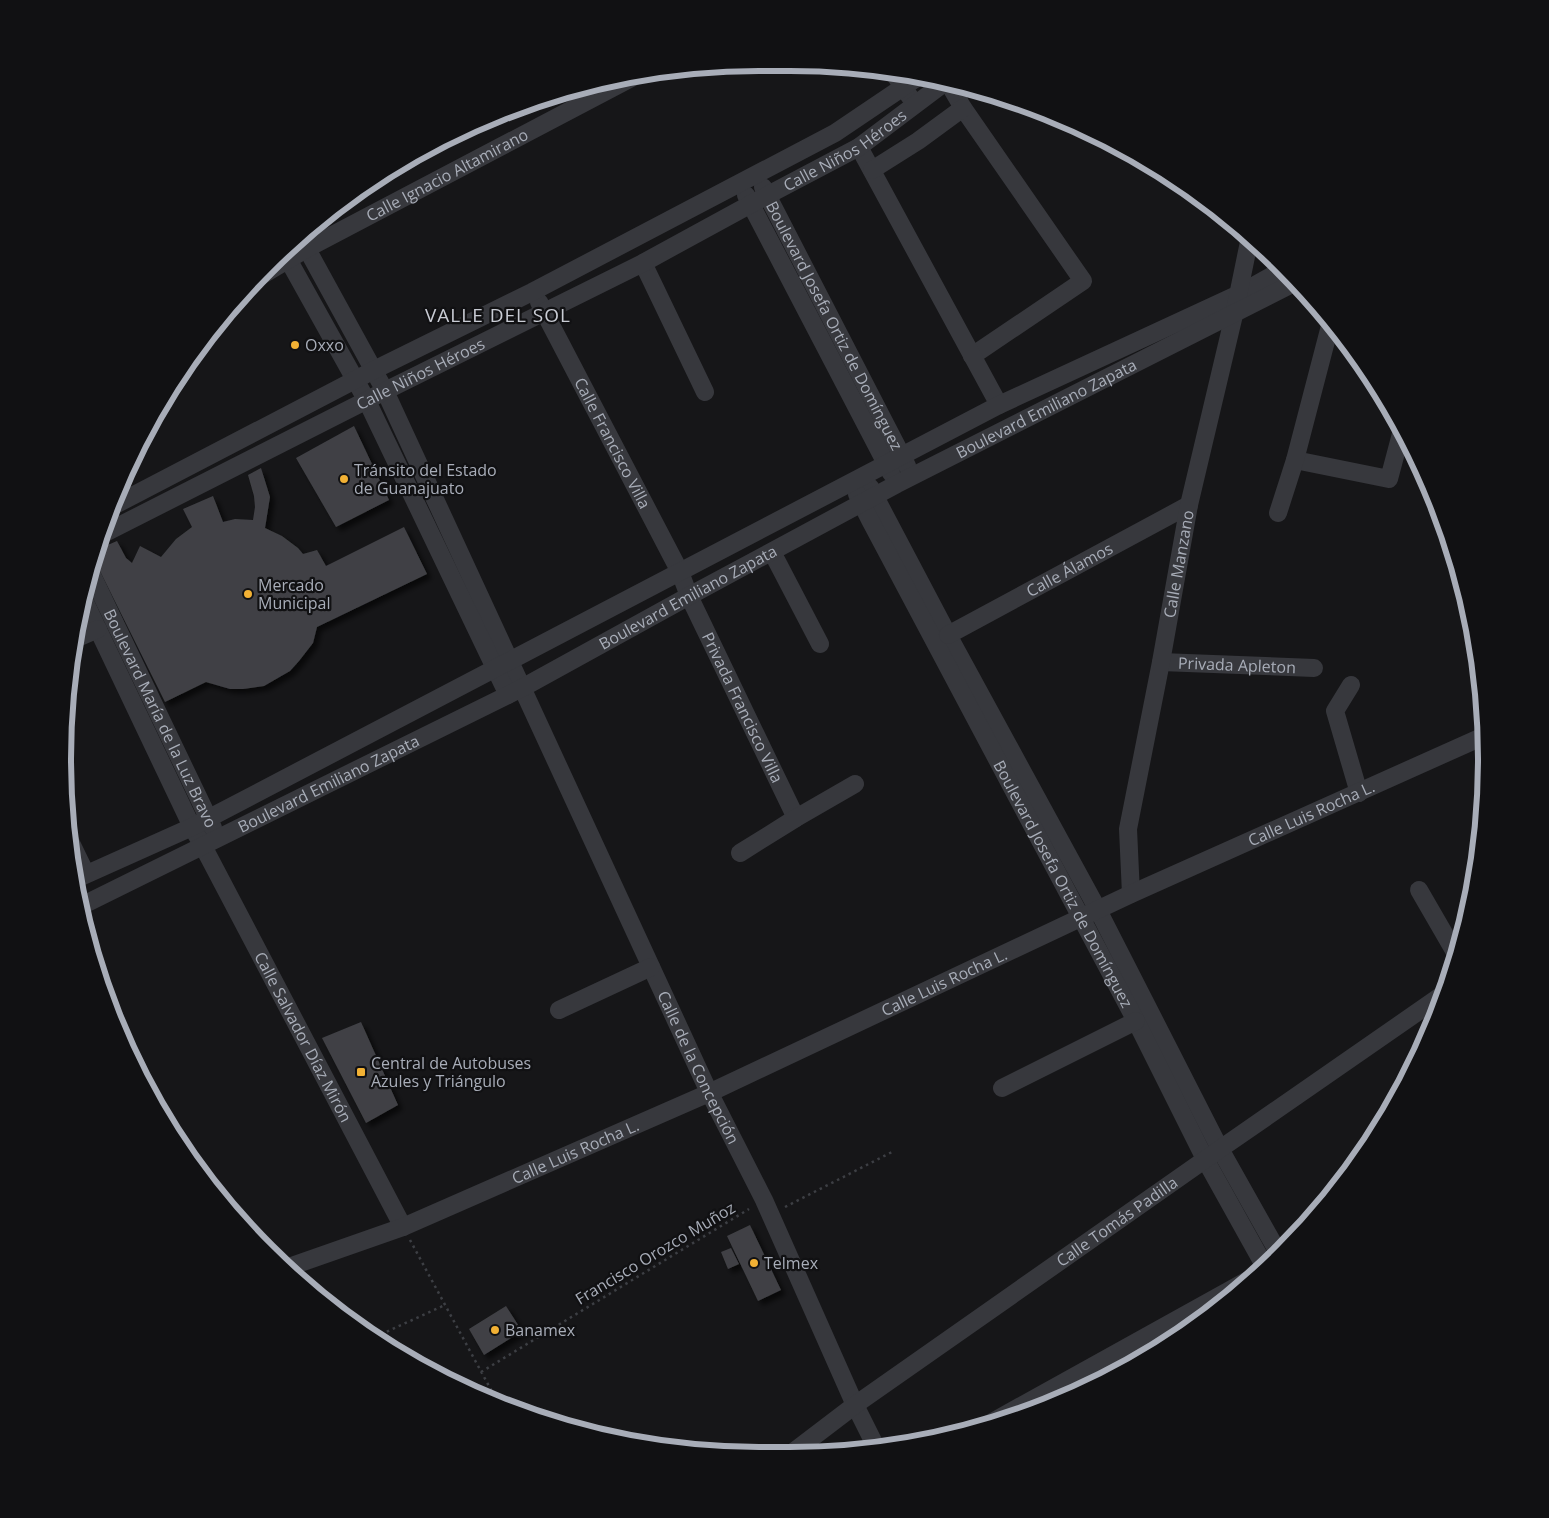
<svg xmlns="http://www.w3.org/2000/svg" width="1549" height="1518" font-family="'Open Sans',sans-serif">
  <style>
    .building { fill: #404145; filter: url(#shadow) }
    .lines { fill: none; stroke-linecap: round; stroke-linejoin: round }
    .path { stroke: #3d3f44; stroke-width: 2.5; stroke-dasharray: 2.5 4; stroke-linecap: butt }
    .minor { stroke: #37383d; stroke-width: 18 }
    .poi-dot { fill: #f2b134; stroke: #111113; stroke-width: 2 }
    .labels { text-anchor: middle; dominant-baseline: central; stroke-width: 4.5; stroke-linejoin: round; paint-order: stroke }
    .street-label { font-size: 16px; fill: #a8adb8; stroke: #111113 }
    .poi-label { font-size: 16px; fill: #a8adb8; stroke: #111113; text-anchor: start }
    .quarter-label { font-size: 19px; letter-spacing: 1px; fill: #c9ccd4; stroke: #111113 }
    .rim { fill: none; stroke: #a8adb8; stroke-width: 6 }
  </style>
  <defs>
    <filter id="shadow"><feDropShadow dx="4.5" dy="4.5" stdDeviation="2.5" flood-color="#0009"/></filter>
  </defs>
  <rect width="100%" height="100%" fill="#161618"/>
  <path class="building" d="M 354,426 L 389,500 L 336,527 L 296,458 Z
    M 261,468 L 270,497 L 265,528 L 282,536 L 298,548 L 303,554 L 317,550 L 326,566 L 404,527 L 427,574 L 317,627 L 313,643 L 299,661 L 290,671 L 264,686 L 243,689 L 230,689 L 206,682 L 165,702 L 94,559 L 96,550 L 117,541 L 126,558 L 132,563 L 140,546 L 161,557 L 176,539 L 192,527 L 183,509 L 213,496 L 223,522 L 235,519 L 253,520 L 255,507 L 254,496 L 248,475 Z
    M 361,1022 L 398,1105 L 366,1123 L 322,1038 Z
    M 750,1225 L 781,1290 L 758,1301 L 727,1236 Z
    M 731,1248 L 739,1264 L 728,1269 L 721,1252 Z
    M 506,1306 L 522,1331 L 484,1355 L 469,1329 Z"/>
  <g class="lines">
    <path class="path" d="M 785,1207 L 892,1152
      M 410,1240 L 497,1401
      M 375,1337 L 445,1305
      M 481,1372 L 749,1209"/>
    <g class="minor">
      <path d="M 892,71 L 910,97"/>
      <path d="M 949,84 L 963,108 L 1083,281 L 972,356"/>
      <path d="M 859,147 L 999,405"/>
      <path d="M 872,170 L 918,141 L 963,108"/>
      <path id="s1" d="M 763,187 L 907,466"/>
      <path d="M 746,195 L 891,473"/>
      <path id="s2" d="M 301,238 L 385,391 L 707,1088 L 764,1200 L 855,1405 L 876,1447"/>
      <path d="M 284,252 L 367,401 L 508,695"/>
      <path d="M 643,263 L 705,392"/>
      <path id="s3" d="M 259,277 L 306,249 L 637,75"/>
      <path id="s4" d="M 539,302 L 680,572 L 689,596 L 796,818"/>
      <path d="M 1295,460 L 1389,479 L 1402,430"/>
      <path d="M 870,487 L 948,635 L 1098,910 L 1220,1149 L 1278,1252"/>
      <path id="s5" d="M 857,494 L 870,520 L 1136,1021 L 1205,1159 L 1264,1265"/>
      <path d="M 113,506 L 374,370 L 532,292 L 835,133 L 918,77"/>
      <path d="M 1278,513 L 1295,460 L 1331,322"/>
      <path id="s6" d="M 99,536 L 385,391 L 643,263 L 751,204 L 859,147 L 944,83"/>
      <path d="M 772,552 L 820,644"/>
      <path id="s7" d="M 91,573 L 213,828"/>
      <path id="s8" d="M 84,600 L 192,827 L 203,846 L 403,1227"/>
      <path id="s9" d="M 948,635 L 1189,505"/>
      <path d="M 75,639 L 98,629"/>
      <path id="s10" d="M 1161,662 L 1314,668"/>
      <path d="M 1351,685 L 1335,711 L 1359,793"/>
      <path d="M 70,841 L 86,874"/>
      <path d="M 740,853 L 796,818 L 855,784"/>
      <path d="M 76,879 L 192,827 L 999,405 L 1239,294 L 1282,270"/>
      <path d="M 1419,890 L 1456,954"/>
      <path id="s11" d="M 1131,894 L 1128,829 L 1161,662 L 1189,505 L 1234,315 L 1250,237"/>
      <path id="s12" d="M 81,906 L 522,688 L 689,596 L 897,484 L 1294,283"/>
      <path d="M 559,1010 L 651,967"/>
      <path d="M 1002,1088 L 1136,1021"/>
      <path id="s13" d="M 286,1268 L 403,1227 L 709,1093 L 1131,894 L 1484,736"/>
      <path d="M 985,1426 L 1246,1281"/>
      <path id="s14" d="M 792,1453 L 855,1405 L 1220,1149 L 1445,993"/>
    </g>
  </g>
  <g class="poi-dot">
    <circle cx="295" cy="345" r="5"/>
    <circle cx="344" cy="479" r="5"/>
    <circle cx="248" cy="594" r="5"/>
    <rect x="356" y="1067" width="10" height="10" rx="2.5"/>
    <circle cx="754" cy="1263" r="5"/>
    <circle cx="495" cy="1330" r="5"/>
  </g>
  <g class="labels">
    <g class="street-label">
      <text stroke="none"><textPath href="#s6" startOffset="840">Calle Niños Héroes</textPath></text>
      <text stroke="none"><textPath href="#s3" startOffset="214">Calle Ignacio Altamirano</textPath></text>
      <text stroke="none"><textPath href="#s1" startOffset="156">Boulevard Josefa Ortiz de Domínguez</textPath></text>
      <text stroke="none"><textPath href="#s6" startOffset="360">Calle Niños Héroes</textPath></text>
      <text stroke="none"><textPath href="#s12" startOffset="1086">Boulevard Emiliano Zapata</textPath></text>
      <text stroke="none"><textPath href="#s4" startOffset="159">Calle Francisco Villa</textPath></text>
      <text stroke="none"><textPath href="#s11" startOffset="335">Calle Manzano</textPath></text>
      <text stroke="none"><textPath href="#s9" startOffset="138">Calle Álamos</textPath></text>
      <text stroke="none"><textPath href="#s12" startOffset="681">Boulevard Emiliano Zapata</textPath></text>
      <text stroke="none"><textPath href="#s10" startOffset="76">Privada Apleton</textPath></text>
      <text stroke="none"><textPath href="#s4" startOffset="454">Privada Francisco Villa</textPath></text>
      <text stroke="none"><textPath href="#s7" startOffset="161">Boulevard María de la Luz Bravo</textPath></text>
      <text stroke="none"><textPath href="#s12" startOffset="276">Boulevard Emiliano Zapata</textPath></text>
      <text stroke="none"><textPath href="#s13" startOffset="1122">Calle Luis Rocha L.</textPath></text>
      <text stroke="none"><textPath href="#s5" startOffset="441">Boulevard Josefa Ortiz de Domínguez</textPath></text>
      <text stroke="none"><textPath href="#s13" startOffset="718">Calle Luis Rocha L.</textPath></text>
      <text stroke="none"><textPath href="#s8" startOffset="489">Calle Salvador Díaz Mirón</textPath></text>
      <text stroke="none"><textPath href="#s2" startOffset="920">Calle de la Concepción</textPath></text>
      <text stroke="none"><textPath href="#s13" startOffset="312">Calle Luis Rocha L.</textPath></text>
      <text stroke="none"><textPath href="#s14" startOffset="399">Calle Tomás Padilla</textPath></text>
      <text transform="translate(655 1253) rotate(-31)">Francisco Orozco Muñoz</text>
    </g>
    <g class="poi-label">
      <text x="305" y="345">Oxxo</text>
      <text x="354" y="470">Tránsito del Estado<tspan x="354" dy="18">de Guanajuato</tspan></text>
      <text x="258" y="585">Mercado<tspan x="258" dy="18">Municipal</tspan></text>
      <text x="371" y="1063">Central de Autobuses<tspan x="371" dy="18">Azules y Triángulo</tspan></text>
      <text x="764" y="1263">Telmex</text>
      <text x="505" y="1330">Banamex</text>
    </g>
    <g class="quarter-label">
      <text x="498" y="315">VALLE DEL SOL</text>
    </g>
  </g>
  <path d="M0 0H1549V1518H0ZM759 71H790A688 688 0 0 1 1478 759V759A688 688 0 0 1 790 1447H759A688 688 0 0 1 71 759V759A688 688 0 0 1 759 71Z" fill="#111113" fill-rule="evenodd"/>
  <path class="rim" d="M759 71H790A688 688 0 0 1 1478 759V759A688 688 0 0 1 790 1447H759A688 688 0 0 1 71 759V759A688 688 0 0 1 759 71Z"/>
</svg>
